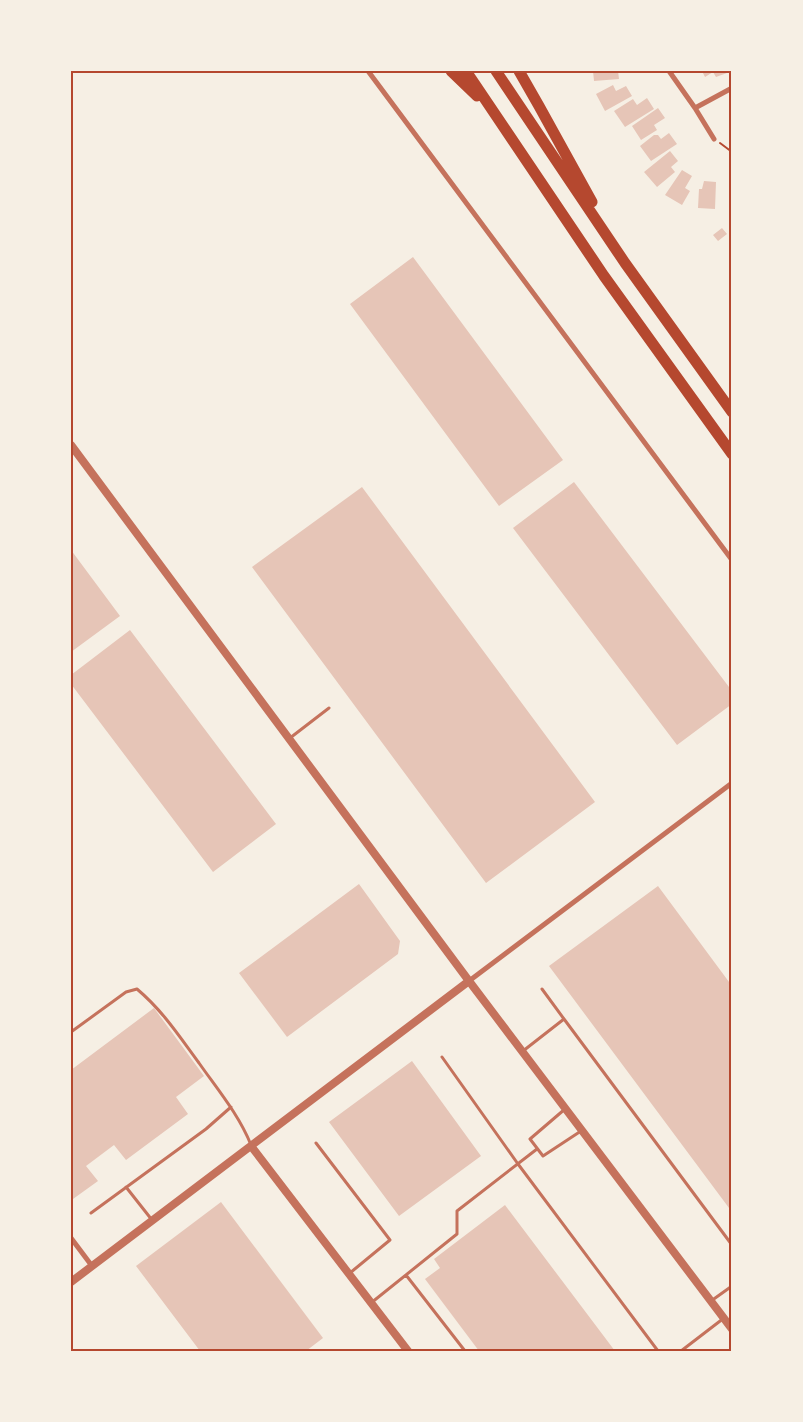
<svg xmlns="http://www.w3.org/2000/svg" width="803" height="1422" font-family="Arial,sans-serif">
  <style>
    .building { fill: #e6c5b7 }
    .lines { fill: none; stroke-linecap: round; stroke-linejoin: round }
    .path { stroke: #b5482f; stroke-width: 2 }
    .service { stroke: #c5725c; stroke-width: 3 }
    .minor { stroke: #c5725c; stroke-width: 5 }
    .tertiary { stroke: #c5725c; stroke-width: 8 }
    .motorway { stroke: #b5482f; stroke-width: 11 }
    .neatline { fill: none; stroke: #b5482f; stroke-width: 2 }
  </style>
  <rect width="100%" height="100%" fill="#f6efe4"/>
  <path class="building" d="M 593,71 L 618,71 L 619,79 L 594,81 Z
    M 702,71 L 726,71 L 727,73 L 716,77 L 713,72 L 705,77 Z
    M 613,85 L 616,91 L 626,86 L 632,96 L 605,111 L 596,94 Z
    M 647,98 L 654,109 L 625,127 L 614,111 L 633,99 L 637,105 Z
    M 658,108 L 665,118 L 654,125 L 657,130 L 641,140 L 632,126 Z
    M 669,133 L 677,144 L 651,161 L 640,146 L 654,135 L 658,135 L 661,139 Z
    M 670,151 L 678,161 L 671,167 L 675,172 L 657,187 L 644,172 Z
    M 682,170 L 692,176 L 685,188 L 690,191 L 682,205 L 665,195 Z
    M 704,181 L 716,182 L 715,209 L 698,208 L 699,189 L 702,189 Z
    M 722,228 L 727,234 L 718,241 L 713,235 Z
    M 413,257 L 563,460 L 499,506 L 350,304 Z
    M 574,482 L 732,691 L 732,704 L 677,745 L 513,528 Z
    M 362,487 L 595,802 L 486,883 L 252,567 Z
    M 71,550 L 120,616 L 71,652 Z
    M 130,630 L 276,824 L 213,872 L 71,684 L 71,675 Z
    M 359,884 L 400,941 L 398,954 L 287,1037 L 239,973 Z
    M 658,886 L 732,986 L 732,1212 L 549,966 Z
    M 154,1008 L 204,1076 L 176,1097 L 188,1114 L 126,1160 L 114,1145 L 86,1166 L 98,1181 L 73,1199 L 71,1196 L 71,1070 Z
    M 412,1061 L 481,1156 L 399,1216 L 329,1122 Z
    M 221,1202 L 323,1338 L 306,1351 L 200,1351 L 136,1266 Z
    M 505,1205 L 615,1351 L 479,1351 L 425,1279 L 440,1268 L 434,1259 Z"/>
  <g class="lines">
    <path class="path" d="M 720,143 L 732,152"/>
    <path class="service" d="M 290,738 L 329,708
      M 542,989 L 564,1019
      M 71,1032 L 126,992 L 137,989 C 163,1011 179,1036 199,1063 C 218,1090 239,1115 251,1145
      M 523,1051 L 564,1019 L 732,1245
      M 442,1057 L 518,1164 L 658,1351
      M 565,1109 L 530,1139 L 543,1156 L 581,1131
      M 316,1143 L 390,1240 L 350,1273
      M 126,1187 L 152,1220
      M 91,1213 L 206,1129 L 231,1107
      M 406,1275 L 465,1351
      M 711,1301 L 732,1286
      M 371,1303 L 457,1234 L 457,1211 L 537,1149
      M 681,1351 L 724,1318"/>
    <path class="minor" d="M 368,71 L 732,560
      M 669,71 L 695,108 L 714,139
      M 695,108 L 732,88
      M 469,981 L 732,783
      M 71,1238 L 92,1266"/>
    <path class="tertiary" d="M 71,445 L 469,981 L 732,1329
      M 251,1146 L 408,1351
      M 71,1282 L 469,981"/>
    <path class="motorway" d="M 451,71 L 477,96
      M 466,71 L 604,276 L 732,454
      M 496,71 L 625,263 L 732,412
      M 519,71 L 539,106 L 592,202"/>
  </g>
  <rect width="803" height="1422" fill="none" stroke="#f6efe4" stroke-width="145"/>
  <rect x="72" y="72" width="658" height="1278" class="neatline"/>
</svg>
